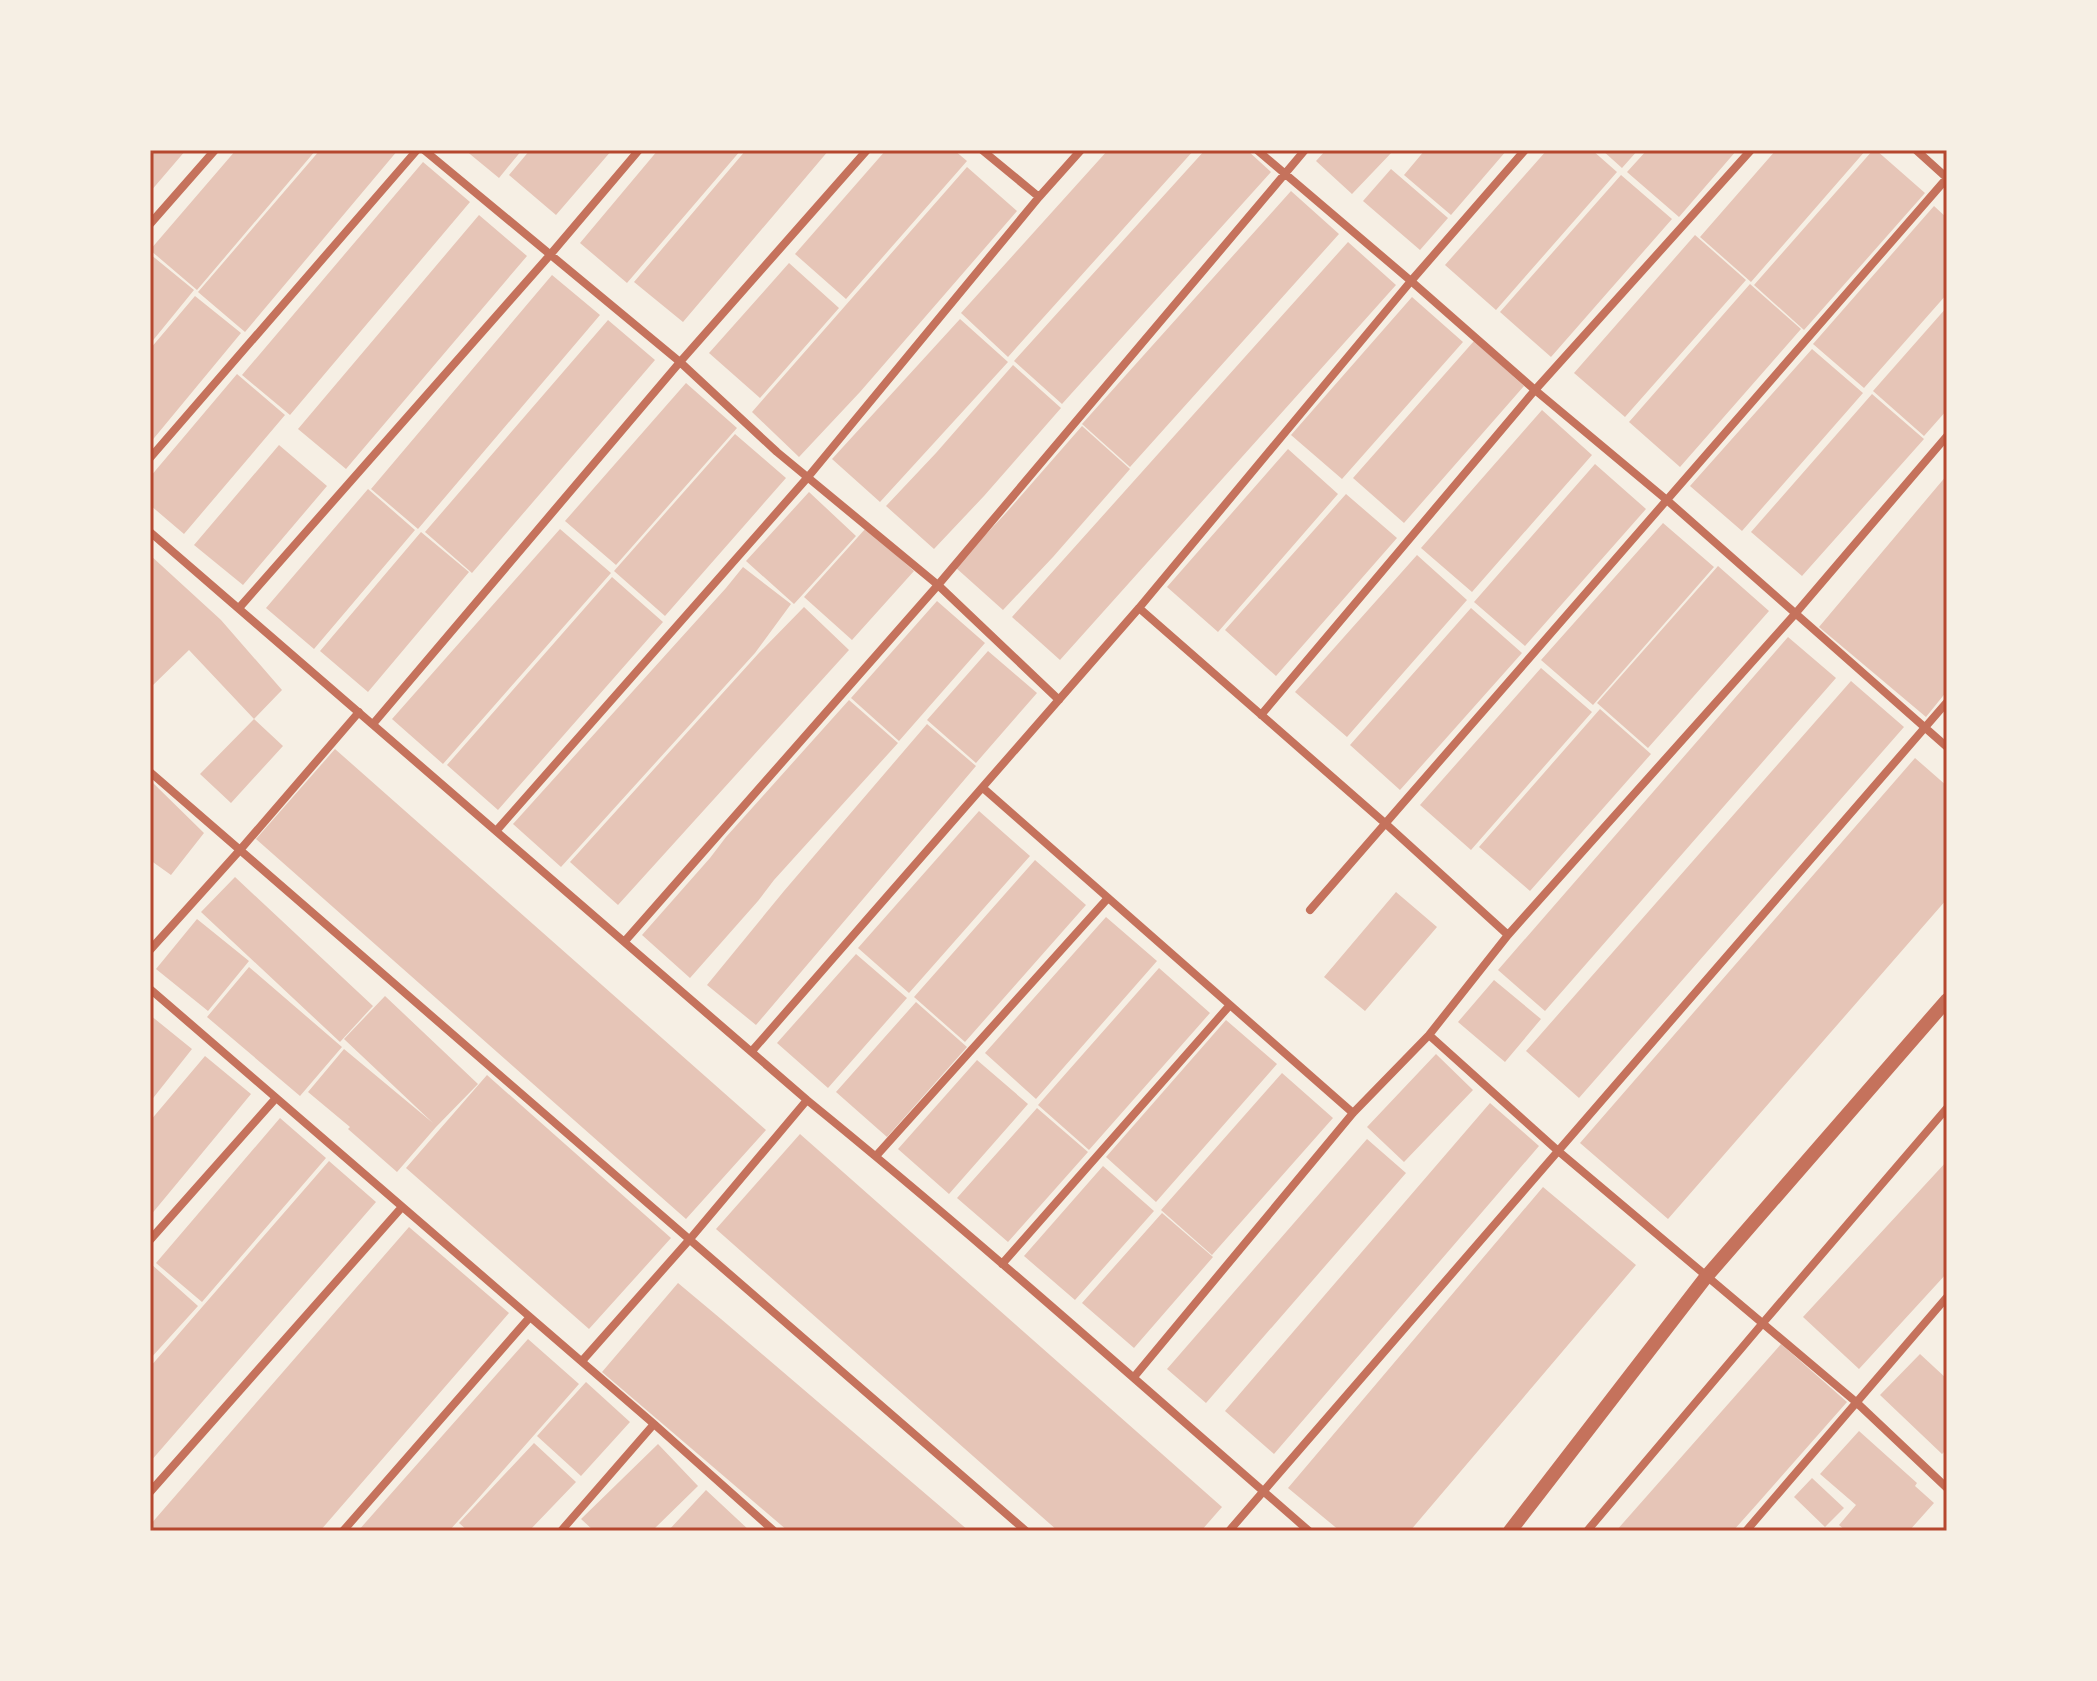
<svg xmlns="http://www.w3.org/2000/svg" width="2097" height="1681" font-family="Overpass,sans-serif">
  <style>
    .building { fill: #e6c5b7 }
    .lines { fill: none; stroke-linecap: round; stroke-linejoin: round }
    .minor { stroke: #c5725c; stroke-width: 8 }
    .tertiary { stroke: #c5725c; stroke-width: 14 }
    .neatline { fill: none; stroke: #b5482f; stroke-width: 3 }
  </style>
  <rect width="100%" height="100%" fill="#f6efe4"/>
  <path class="building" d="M 150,150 L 186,150 L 150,192 Z
    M 236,150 L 316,150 L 197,290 L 150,250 Z
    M 320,150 L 398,150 L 245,332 L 198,292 Z
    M 465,150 L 522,150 L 499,178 Z
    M 530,150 L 612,150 L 556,215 L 509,175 Z
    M 658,150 L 741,150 L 627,283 L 580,243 Z
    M 746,150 L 829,150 L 683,322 L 634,282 Z
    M 886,150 L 954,150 L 967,161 L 846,299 L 795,254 Z
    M 1108,150 L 1194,150 L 1008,357 L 961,313 Z
    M 1205,150 L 1247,150 L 1271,172 L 1062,404 L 1014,361 Z
    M 1326,150 L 1394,150 L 1352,194 L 1316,161 Z
    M 1425,150 L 1507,150 L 1451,215 L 1404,175 Z
    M 1547,150 L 1592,150 L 1617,172 L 1496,310 L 1445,265 Z
    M 1602,150 L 1638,150 L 1622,168 Z
    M 1647,150 L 1737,150 L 1679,217 L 1627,172 Z
    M 1776,150 L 1866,150 L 1751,282 L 1700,237 Z
    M 1873,150 L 1876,150 L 1925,193 L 1804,330 L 1754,285 Z
    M 423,162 L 470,202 L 290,415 L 242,375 Z
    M 967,167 L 1017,211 L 860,392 L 799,457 L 752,412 Z
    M 1391,169 L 1448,218 L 1420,250 L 1363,201 Z
    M 1621,175 L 1672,219 L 1551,357 L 1500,312 Z
    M 1291,191 L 1339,234 L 1130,467 L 1082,424 Z
    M 1934,206 L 1947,218 L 1947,294 L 1864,388 L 1813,344 Z
    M 479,215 L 527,256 L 346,469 L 298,429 Z
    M 1695,235 L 1746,280 L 1625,417 L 1574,373 Z
    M 1348,242 L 1396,285 L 1060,660 L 1012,617 Z
    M 150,254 L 194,290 L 150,344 Z
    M 789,263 L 839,308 L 760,398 L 709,353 Z
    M 552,275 L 600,315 L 418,529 L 371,489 Z
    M 1750,284 L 1801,329 L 1680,467 L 1629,422 Z
    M 195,296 L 241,333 L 150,443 L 150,349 Z
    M 1412,297 L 1463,342 L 1342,479 L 1291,435 Z
    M 1947,307 L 1947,410 L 1924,436 L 1873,391 Z
    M 960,319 L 1008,362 L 880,502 L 832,459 Z
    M 608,320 L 655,360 L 472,573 L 425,532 Z
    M 1474,341 L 1524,386 L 1404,523 L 1353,478 Z
    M 1812,349 L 1863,393 L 1742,531 L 1690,486 Z
    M 1013,365 L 1061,408 L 984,496 L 934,549 L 886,506 L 936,453 Z
    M 237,374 L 285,415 L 184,534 L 150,505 L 150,477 Z
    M 686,383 L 737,428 L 616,565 L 565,521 Z
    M 1872,394 L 1924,439 L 1802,576 L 1751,532 Z
    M 1542,410 L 1592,455 L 1472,592 L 1421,548 Z
    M 1082,426 L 1130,469 L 1053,557 L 1003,610 L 955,567 L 1005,514 Z
    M 735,434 L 786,478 L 665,616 L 614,571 Z
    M 279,445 L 327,486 L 243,585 L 194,545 Z
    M 1288,449 L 1338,494 L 1218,632 L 1167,587 Z
    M 1595,464 L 1646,509 L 1525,646 L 1474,602 Z
    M 1947,475 L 1947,691 L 1926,717 L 1819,627 Z
    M 368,489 L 415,530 L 314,649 L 266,608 Z
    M 809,492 L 856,536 L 794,604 L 746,561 Z
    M 1346,494 L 1397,538 L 1276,676 L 1225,630 Z
    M 1663,523 L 1714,567 L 1593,705 L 1541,660 Z
    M 866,528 L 914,571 L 852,640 L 804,597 Z
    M 560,529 L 611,573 L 443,764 L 392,719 Z
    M 421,532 L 469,572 L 368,692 L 320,651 Z
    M 150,555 L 221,620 L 282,690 L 254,719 L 189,650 L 150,688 Z
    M 1417,555 L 1467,600 L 1347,737 L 1295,692 Z
    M 1718,566 L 1769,611 L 1648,748 L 1597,703 Z
    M 743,567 L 791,604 L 755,653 L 561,867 L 513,824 L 726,588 Z
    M 612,577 L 663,622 L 498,810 L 447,765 Z
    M 937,601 L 985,643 L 899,741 L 851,698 Z
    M 804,607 L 849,650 L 618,905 L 570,862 L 758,654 Z
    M 1471,608 L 1522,653 L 1400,790 L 1350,745 Z
    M 1788,637 L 1836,678 L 1545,1011 L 1498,970 Z
    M 988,651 L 1037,693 L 976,763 L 927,720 Z
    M 1541,668 L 1592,712 L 1471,850 L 1420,805 Z
    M 1851,681 L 1904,727 L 1579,1098 L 1526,1051 Z
    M 849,700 L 898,743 L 774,880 L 758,901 L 690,978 L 642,935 L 710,858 L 726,837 Z
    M 1600,709 L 1651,754 L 1530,891 L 1479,847 Z
    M 254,719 L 283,746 L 231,803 L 200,774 Z
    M 927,724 L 976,766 L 756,1025 L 707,985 L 784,891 Z
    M 335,749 L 766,1130 L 686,1219 L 256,839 Z
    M 1915,758 L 1947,786 L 1947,899 L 1668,1219 L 1580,1143 Z
    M 150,780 L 204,833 L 171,875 L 150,860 Z
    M 979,811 L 1030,856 L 909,993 L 858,948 Z
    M 1035,860 L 1086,905 L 965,1042 L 914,997 Z
    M 235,877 L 373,1006 L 340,1042 L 201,912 Z
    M 1396,892 L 1437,927 L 1365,1011 L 1324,977 Z
    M 1106,917 L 1157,961 L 1036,1099 L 985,1053 Z
    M 197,919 L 249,961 L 208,1011 L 156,969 Z
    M 856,954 L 907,998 L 828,1088 L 777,1043 Z
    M 249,967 L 342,1047 L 300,1096 L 207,1017 Z
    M 1159,968 L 1210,1013 L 1089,1150 L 1038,1105 Z
    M 1494,980 L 1541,1019 L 1505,1062 L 1458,1022 Z
    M 385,996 L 478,1084 L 436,1127 L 397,1172 L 348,1129 L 350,1127 L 308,1092 L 344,1049 L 433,1123 L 344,1039 Z
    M 916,1002 L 967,1047 L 887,1137 L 836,1092 Z
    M 150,1015 L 192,1049 L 150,1102 Z
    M 1226,1020 L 1277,1064 L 1156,1202 L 1106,1157 Z
    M 1436,1054 L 1473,1090 L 1404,1162 L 1367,1127 Z
    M 205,1056 L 251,1094 L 150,1216 L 150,1121 Z
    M 977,1060 L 1028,1104 L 949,1194 L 898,1149 Z
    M 1282,1073 L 1333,1118 L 1212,1255 L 1161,1210 Z
    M 487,1075 L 671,1238 L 589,1329 L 406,1168 Z
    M 1490,1103 L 1539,1146 L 1274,1454 L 1225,1411 Z
    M 1037,1108 L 1088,1152 L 1008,1242 L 957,1198 Z
    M 280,1118 L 326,1158 L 202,1302 L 156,1263 Z
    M 800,1134 L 1222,1507 L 1201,1531 L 1058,1531 L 716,1229 Z
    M 1367,1139 L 1406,1173 L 1206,1403 L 1167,1369 Z
    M 329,1161 L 376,1202 L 150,1462 L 150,1367 Z
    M 1947,1161 L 1947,1273 L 1859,1369 L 1803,1317 Z
    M 1103,1166 L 1154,1211 L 1075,1300 L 1024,1256 Z
    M 1543,1187 L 1636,1265 L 1410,1531 L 1340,1531 L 1288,1488 Z
    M 1162,1213 L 1213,1257 L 1134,1348 L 1082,1303 Z
    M 409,1227 L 509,1313 L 320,1531 L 150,1531 L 150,1525 Z
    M 150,1263 L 198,1306 L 150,1359 Z
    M 678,1283 L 721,1319 L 969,1531 L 788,1531 L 602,1372 Z
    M 528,1339 L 579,1384 L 476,1501 L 449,1531 L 358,1531 Z
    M 1781,1344 L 1847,1402 L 1758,1503 L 1733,1531 L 1616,1531 Z
    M 1920,1354 L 1947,1379 L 1947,1449 L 1942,1454 L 1880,1395 Z
    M 586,1382 L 630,1422 L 581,1476 L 537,1436 Z
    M 1859,1431 L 1917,1483 L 1915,1486 L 1934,1503 L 1909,1531 L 1846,1531 L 1839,1525 L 1856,1505 L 1820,1474 Z
    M 534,1443 L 576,1482 L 529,1531 L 468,1531 L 459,1523 Z
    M 658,1444 L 698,1486 L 652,1531 L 594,1531 L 581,1519 Z
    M 1812,1478 L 1844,1508 L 1825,1527 L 1794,1497 Z
    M 706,1490 L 750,1531 L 668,1531 Z"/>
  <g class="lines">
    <path class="minor" d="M 424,150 L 680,362 L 777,452 L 938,585 L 1059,700
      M 982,150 L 1039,197
      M 1257,150 L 1411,281 L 1535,390 L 1668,501 L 1947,747
      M 150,224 L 215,150
      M 150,458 L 417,150
      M 150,532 L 807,1100 C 978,1239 1142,1386 1309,1531
      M 239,608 L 550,255 L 639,150
      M 1139,608 L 1386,824 L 1508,935
      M 1261,715 L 1535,390 L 1751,150
      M 373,724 L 680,362 L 867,150
      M 150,772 L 1026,1531
      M 983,788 L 1353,1113
      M 497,830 L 808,477 L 1039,197 L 1081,150
      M 1310,910 L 1947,178 L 1916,150
      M 625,941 L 938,585 L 1305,150
      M 150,950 L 240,850 L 359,712
      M 150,989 L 654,1424 L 774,1531
      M 1429,1035 L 1557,1150 L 1856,1402 L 1947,1488
      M 752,1051 L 1139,608 L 1411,281 L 1525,150
      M 876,1156 L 1108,898
      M 150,1240 L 276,1098
      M 1002,1264 L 1230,1005
      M 582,1361 L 690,1239 L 807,1100
      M 1134,1377 L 1353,1113 L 1429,1035 L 1508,935 L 1795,614 L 1947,436
      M 150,1492 L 402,1207
      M 343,1531 L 530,1317
      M 561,1531 L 654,1424
      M 1229,1531 L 1947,702
      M 1587,1531 L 1762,1324 L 1947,1108
      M 1746,1531 L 1947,1297"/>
    <path class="tertiary" d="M 1510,1531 L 1706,1277 L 1947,1000"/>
  </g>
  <rect width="2097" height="1681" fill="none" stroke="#f6efe4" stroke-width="304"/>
  <rect x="152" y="152" width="1793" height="1377" class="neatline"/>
</svg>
